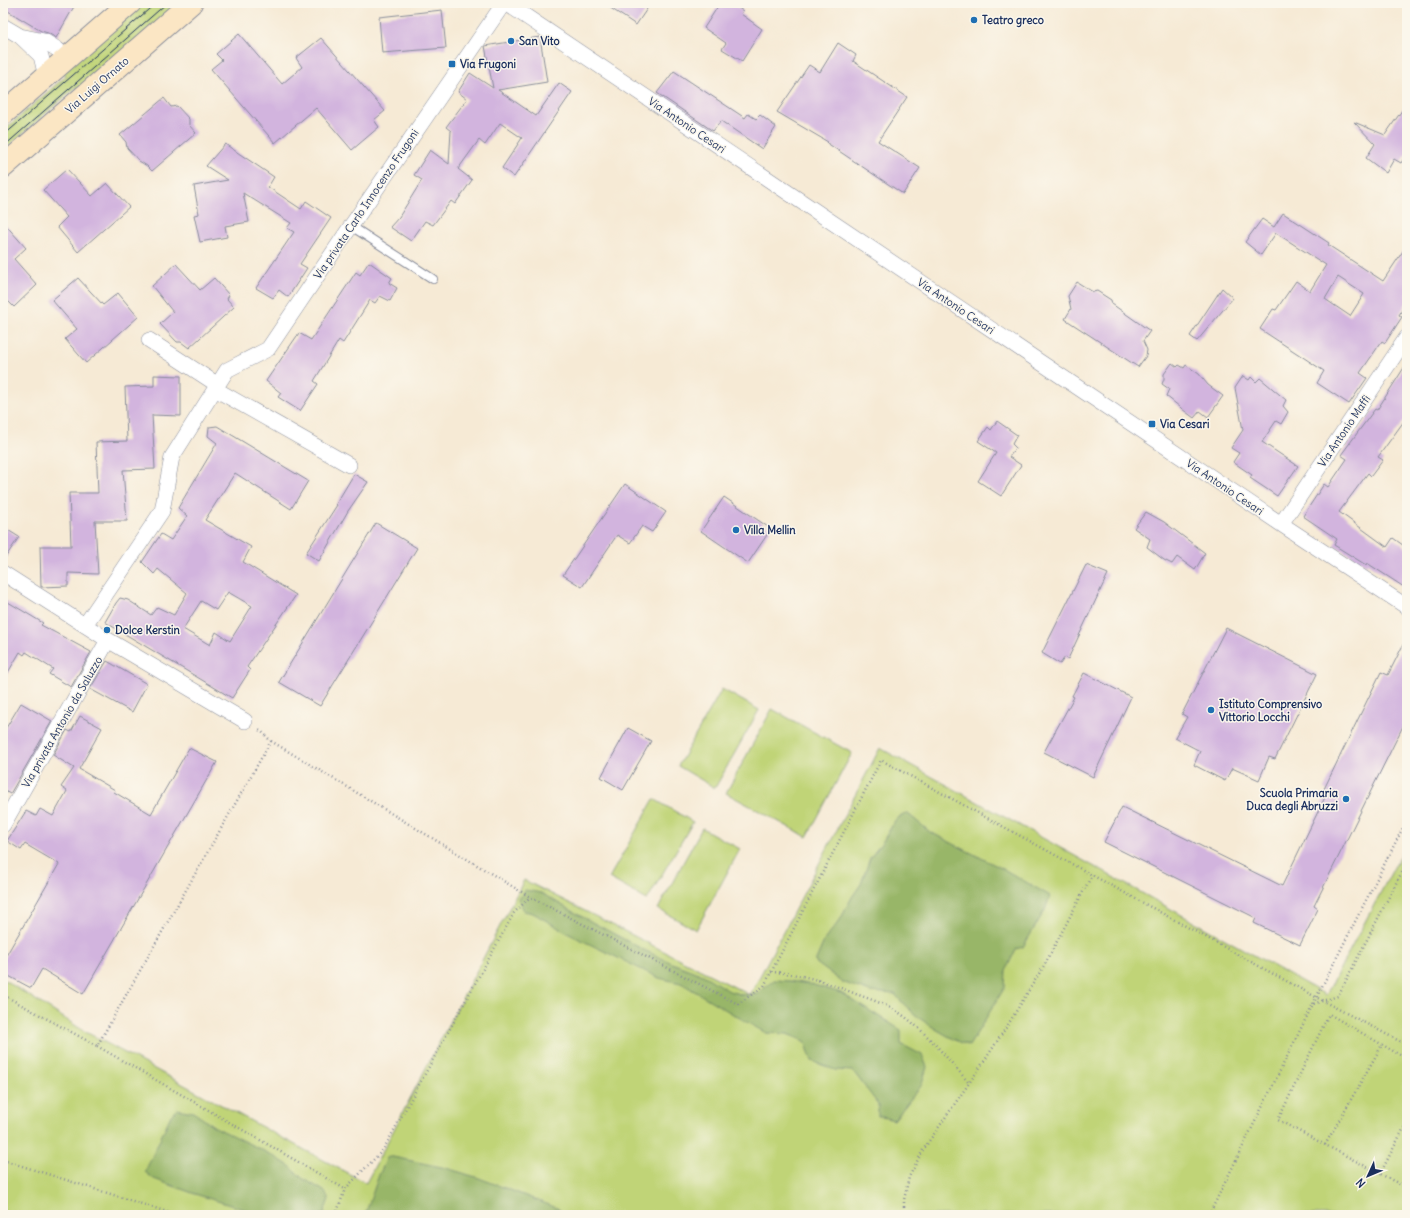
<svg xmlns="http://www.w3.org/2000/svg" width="1410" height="1218" font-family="Delius,sans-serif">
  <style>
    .green { fill: #c0d477; stroke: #6e826a }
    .forest { fill: #98b668; stroke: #5a7263 }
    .building { fill: #d2b4de; fill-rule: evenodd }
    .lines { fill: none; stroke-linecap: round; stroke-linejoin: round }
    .service-casing { stroke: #888c9a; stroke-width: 10 }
    .minor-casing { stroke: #888c9a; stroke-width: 16 }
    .secondary-casing { stroke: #888c9a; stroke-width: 24 }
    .path { stroke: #888c9a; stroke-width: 2.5; stroke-dasharray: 1 3; stroke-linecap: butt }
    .service { stroke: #fff; stroke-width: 8 }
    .minor { stroke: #fff; stroke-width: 15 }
    .secondary { stroke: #fbe6c4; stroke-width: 22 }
    .tram { stroke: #1b2f5e; stroke-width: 1 }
    .poi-dot { fill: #1f6fb2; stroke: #fbf7ec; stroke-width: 1.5 }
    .labels { text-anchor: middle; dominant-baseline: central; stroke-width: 3; stroke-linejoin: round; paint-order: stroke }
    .poi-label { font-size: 11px; font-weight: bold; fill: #1b2f5e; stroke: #fbf7ec; text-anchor: start }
    .street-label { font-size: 11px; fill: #1b2f5e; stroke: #fbf7ec }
  </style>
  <rect width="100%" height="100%" fill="#fbf7ec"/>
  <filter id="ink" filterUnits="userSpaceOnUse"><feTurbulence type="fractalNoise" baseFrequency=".025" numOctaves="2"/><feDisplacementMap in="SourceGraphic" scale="8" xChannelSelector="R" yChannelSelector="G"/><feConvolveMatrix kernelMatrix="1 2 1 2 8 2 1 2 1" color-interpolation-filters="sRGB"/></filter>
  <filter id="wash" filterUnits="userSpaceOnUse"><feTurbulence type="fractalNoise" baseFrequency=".012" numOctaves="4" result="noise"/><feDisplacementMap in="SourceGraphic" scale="16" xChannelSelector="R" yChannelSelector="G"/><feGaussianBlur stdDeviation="0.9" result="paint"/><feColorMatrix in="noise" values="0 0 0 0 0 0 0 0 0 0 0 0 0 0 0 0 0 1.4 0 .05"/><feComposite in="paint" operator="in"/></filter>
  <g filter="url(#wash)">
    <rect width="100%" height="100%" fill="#f6ead5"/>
    <path class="green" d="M 141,3 L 182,3 L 79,92 L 76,87 L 3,151 L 3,131 L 66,76 L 62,71 Z
      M 722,689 L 759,710 L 715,788 L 678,766 Z
      M 772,709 L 852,753 L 807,837 L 726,793 Z
      M 880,748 L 1326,995 L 1407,843 L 1407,1215 L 3,1215 L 3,979 L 84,1031 L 366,1183 L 524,880 L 750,995 Z
      M 654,799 L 693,822 L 647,900 L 609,878 Z
      M 702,828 L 740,849 L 696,930 L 658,909 Z"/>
    <path class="forest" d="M 907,813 L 930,832 L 1007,871 L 1050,896 L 1045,910 L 1023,947 L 1016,949 L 1006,970 L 1005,987 L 969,1046 C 951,1039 921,1022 908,1008 C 903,1004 899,999 895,994 L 870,992 L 842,982 L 815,962 L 825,939 L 840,920 L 852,897 L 861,884 L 870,858 L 883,841 L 896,819 Z
      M 525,890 L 541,893 L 577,914 L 644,950 L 672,963 L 703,975 L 729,991 L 743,995 L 757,994 L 774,980 L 790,981 L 814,985 L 841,993 L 901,1030 L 901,1044 L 922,1055 L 927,1067 L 921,1086 L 894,1120 L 878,1116 L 878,1104 L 853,1071 L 835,1070 L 812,1061 L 805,1041 L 787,1034 L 766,1033 L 743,1020 L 681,983 L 659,978 L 569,934 L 533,913 L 524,911 L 518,899 Z
      M 177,1109 L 193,1112 L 215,1127 L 272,1155 L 291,1167 L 302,1178 L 324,1191 L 329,1199 L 323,1215 L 262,1215 L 195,1194 L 154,1179 L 145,1172 L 171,1115 Z
      M 388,1156 L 446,1168 L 479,1178 L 557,1208 L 566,1215 L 365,1215 L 379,1175 Z"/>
    <g id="blocks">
      <path class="building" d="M 3,3 L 76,3 L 56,38 L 48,33 L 41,31 L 3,8 Z
        M 603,3 L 651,3 L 636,25 Z
        M 720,3 L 731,3 L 743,11 L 741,14 L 762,29 L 742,61 L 722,49 L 726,43 L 704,28 Z
        M 442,10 L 446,48 L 382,53 L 379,17 Z
        M 239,34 L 282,84 L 302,67 L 296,58 L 321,38 L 385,111 L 374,120 L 379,127 L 352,150 L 316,108 L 275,143 L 211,69 L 222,60 L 216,54 Z
        M 540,37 L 547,82 L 498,90 L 536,116 L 559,83 L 572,92 L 514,177 L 502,168 L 522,138 L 500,123 L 485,145 L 479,140 L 458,169 L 472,180 L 455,204 L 451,201 L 433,225 L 425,221 L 411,241 L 390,227 L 399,217 L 422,180 L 414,175 L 430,150 L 449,164 L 451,131 L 446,127 L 467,99 L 458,92 L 470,73 L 493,88 L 485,46 Z
        M 838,43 L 856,55 L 853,61 L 907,97 L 878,141 L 920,168 L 903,194 L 827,143 L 828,142 L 777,112 L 809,65 L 820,72 Z
        M 674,71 L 745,118 L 748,114 L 756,119 L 760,115 L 776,127 L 762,149 L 721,121 L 713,131 L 657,93 Z
        M 164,98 L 171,107 L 177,106 L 189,119 L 189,125 L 196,133 L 152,171 L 147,166 L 139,161 L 127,148 L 126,142 L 120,135 Z
        M 1407,103 L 1407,154 L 1401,163 L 1394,159 L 1386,173 L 1366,158 L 1375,144 L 1354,122 L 1385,135 Z
        M 225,144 L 274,177 L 268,187 L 301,209 L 306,201 L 331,218 L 300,264 L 307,268 L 288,297 L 279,290 L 273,298 L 256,288 L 294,232 L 287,228 L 291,223 L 243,193 L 249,222 L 225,226 L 227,237 L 200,242 L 194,215 L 199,214 L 194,186 L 228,180 L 206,166 Z
        M 67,169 L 92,196 L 107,183 L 129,207 L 78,252 L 57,227 L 67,217 L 43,190 Z
        M 1283,213 L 1329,243 L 1328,245 L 1383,281 L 1407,245 L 1407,302 L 1399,315 L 1402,317 L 1385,343 L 1382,341 L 1360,373 L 1367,378 L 1349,404 L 1317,383 L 1324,371 L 1260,329 L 1273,309 L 1276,310 L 1296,281 L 1310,291 L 1326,265 L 1276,233 L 1261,255 L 1245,242 L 1262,219 L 1274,227 ZM 1338,277 L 1364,294 L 1350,316 L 1325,299 Z
        M 3,222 L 26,248 L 14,259 L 37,285 L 14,307 L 3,296 Z
        M 369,262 L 392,278 L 389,283 L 397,288 L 390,301 L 380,296 L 375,303 L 370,300 L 343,343 L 339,340 L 314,381 L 318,384 L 300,411 L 278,397 L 281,393 L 266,381 L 299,333 L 311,340 L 356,272 L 360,275 Z
        M 176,264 L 200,290 L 214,278 L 229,295 L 227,299 L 234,307 L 189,348 L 181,342 L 177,342 L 160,324 L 173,312 L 152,286 Z
        M 78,278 L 103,305 L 118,293 L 138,317 L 86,363 L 65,339 L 77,329 L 52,300 Z
        M 1077,282 L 1093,292 L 1097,291 L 1111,300 L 1112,304 L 1150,331 L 1143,341 L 1147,350 L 1146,356 L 1138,367 L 1065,319 L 1071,309 L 1068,296 Z
        M 1222,288 L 1233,298 L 1197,341 L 1190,336 Z
        M 1172,363 L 1177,367 L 1179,365 L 1184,368 L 1186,365 L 1199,374 L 1208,385 L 1223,396 L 1208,417 L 1200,411 L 1194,418 L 1182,409 L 1180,407 L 1166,396 L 1169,389 L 1162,384 L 1164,379 L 1164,374 Z
        M 1407,363 L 1407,417 L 1378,457 L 1383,460 L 1371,476 L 1368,473 L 1339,512 L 1387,547 L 1393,538 L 1407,548 L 1407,589 L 1367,563 L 1366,565 L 1334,545 L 1337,539 L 1303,516 L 1324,484 L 1328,487 L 1347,459 L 1341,455 L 1375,409 L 1377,410 Z
        M 154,375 L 181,376 L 181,416 L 152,415 L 155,469 L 123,470 L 127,521 L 95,521 L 98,574 L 68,573 L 68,586 L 41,587 L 40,546 L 71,546 L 69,493 L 98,493 L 96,442 L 127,441 L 125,387 L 154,386 Z
        M 1243,376 L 1249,380 L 1251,377 L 1256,382 L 1260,378 L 1286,400 L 1283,406 L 1288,412 L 1281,424 L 1276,421 L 1262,442 L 1298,466 L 1277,496 L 1250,478 L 1252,475 L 1233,462 L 1239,453 L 1231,448 L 1243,430 L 1235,388 Z
        M 997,421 L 1017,435 L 1012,444 L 1016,448 L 1009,457 L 1021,465 L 1001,496 L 978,481 L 996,453 L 978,441 L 988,427 L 991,430 Z
        M 217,426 L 308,481 L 291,509 L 235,473 L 205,520 L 251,547 L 243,562 L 296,595 L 247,667 L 250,670 L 232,698 L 105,622 L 116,603 L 120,598 L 128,600 L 151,615 L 157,607 L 174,615 L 187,593 L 158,569 L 154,574 L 142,562 L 161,534 L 171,540 L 187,516 L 178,508 L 217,443 L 208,436 L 209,427 ZM 228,592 L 252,606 L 230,641 L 216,632 L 210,645 L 183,629 L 201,601 L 216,610 Z
        M 354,474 L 368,482 L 348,511 L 319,561 L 306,553 L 337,505 L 336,504 Z
        M 625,484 L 666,512 L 652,532 L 642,526 L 630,543 L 617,535 L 582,587 L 563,575 Z
        M 724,497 L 771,529 L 748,563 L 701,531 Z
        M 1146,512 L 1164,522 L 1205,553 L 1195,570 L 1177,557 L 1172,564 L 1164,560 L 1147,547 L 1150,539 L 1134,528 Z
        M 376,523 L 417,548 L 320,706 L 279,682 Z
        M 3,527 L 19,537 L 3,561 Z
        M 1086,565 L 1108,574 L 1068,659 L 1065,657 L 1060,664 L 1042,653 Z
        M 3,599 L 43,623 L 41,625 L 91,652 L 71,687 L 49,674 L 53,669 L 26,652 L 24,655 L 20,652 L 3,681 Z
        M 1226,628 L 1317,674 L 1275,759 L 1269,757 L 1259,780 L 1232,768 L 1225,781 L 1194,765 L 1200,751 L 1175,738 L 1187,717 L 1182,714 Z
        M 1407,637 L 1407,718 L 1314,906 L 1318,909 L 1300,945 L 1254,923 L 1256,918 L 1104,842 L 1122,807 L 1282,886 L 1328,791 L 1324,789 L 1381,672 L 1388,675 Z
        M 107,661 L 147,684 L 132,712 L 90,689 Z
        M 1084,673 L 1131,697 L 1093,777 L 1044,752 L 1074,697 L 1072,696 Z
        M 21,703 L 52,721 L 10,794 L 3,790 L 3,733 Z
        M 80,716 L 102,728 L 79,769 L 115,790 L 114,792 L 151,814 L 189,748 L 217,762 L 83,994 L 42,969 L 31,988 L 3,973 L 3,961 L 59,864 L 25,844 L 21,850 L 7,841 L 26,811 L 36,816 L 40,809 L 53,816 L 67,791 L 61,787 L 74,768 L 53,755 L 67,730 L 71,732 Z
        M 628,728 L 651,741 L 623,790 L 601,777 Z"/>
    </g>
  </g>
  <g filter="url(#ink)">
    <use href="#blocks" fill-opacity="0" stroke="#888c9a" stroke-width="1"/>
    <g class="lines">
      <defs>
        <path id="service" d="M 351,226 L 433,279"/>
        <path id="minor" d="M 506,3 L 1281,524 L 1407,607
          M 3,26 L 20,36 L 41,56 L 46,77
          M 20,36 L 44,41 L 57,49 L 67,58
          M 149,340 L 218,385
          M 215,389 L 349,465
          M 1281,524 L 1407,337
          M 3,573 L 108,640 L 245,721
          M 85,625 L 162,511 L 172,457 L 227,370 L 268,349 L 351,226 L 504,3
          M 3,825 L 108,640"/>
        <path id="secondary" d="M 3,114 L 130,3
          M 3,167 L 191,3"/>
      </defs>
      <use href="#service" class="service-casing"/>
      <use href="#minor" class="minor-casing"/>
      <use href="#secondary" class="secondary-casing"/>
      <path class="path" d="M 271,741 L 530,897 L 738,1004 L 764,986 L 881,760 L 1323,1001 L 1407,1045
        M 771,972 C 801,973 829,983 856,994 C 870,999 885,1004 898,1012 C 924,1029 948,1059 969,1083
        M 3,1003 L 7,997 L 97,1046 L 271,741 L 262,732 L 257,729
        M 1313,1004 L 1407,820
        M 97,1046 L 345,1189
        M 1407,1059 L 1329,1014 L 1278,1120 L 1407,1188
        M 1325,1145 L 1382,1045
        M 3,1160 L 177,1215
        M 1380,1174 L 1407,1122
        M 336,1215 L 345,1189 L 383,1150 L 514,913 L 530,897
        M 904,1215 L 904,1200 L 909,1177 L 923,1150 L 985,1060 L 1009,1023 L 1045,964 L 1092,875
        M 1209,1215 L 1313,1004 L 1338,996 L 1407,862"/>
      <use href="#service" class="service"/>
      <use href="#minor" class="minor"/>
      <use href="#secondary" class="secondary"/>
      <path class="tram" d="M 3,136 L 156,3
        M 3,147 L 167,3"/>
    </g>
  </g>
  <g class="poi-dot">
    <circle cx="974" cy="20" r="4"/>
    <circle cx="511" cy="41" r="4"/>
    <rect x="448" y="60" width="8" height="8" rx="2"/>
    <rect x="1148" y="420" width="8" height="8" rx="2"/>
    <circle cx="736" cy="530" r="4"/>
    <circle cx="107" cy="630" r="4"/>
    <circle cx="1211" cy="710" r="4"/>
    <circle cx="1346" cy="799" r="4"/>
  </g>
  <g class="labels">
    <g class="poi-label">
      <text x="982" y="20">Teatro greco</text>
      <text x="519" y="41">San Vito</text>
      <text x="460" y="64">Via Frugoni</text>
      <text x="1160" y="424">Via Cesari</text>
      <text x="744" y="530">Villa Mellin</text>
      <text x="115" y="630">Dolce Kerstin</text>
      <text x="1219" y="704">Istituto Comprensivo<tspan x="1219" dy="13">Vittorio Locchi</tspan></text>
      <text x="1338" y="793" text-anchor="end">Scuola Primaria<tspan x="1338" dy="13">Duca degli Abruzzi</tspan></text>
    </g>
    <g class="street-label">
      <text transform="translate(97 85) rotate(-41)">Via Luigi Ornato</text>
      <text transform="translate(687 125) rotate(34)">Via Antonio Cesari</text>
      <text transform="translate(366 204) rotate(-56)">Via privata Carlo Innocenzo Frugoni</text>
      <text transform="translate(956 306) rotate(34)">Via Antonio Cesari</text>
      <text transform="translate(1344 431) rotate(-56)">Via Antonio Maffi</text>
      <text transform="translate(1225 487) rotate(34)">Via Antonio Cesari</text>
      <text transform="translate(62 722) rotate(-60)">Via privata Antonio da Saluzzo</text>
    </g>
  </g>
  <rect width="1410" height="1218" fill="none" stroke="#fbf7ec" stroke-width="16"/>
  <g transform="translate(1368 1176) rotate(226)" stroke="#fbf7ec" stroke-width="3" paint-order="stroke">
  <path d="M0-3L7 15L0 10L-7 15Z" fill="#1b2f5e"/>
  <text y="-6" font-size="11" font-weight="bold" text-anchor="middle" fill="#1b2f5e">N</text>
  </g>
</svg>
